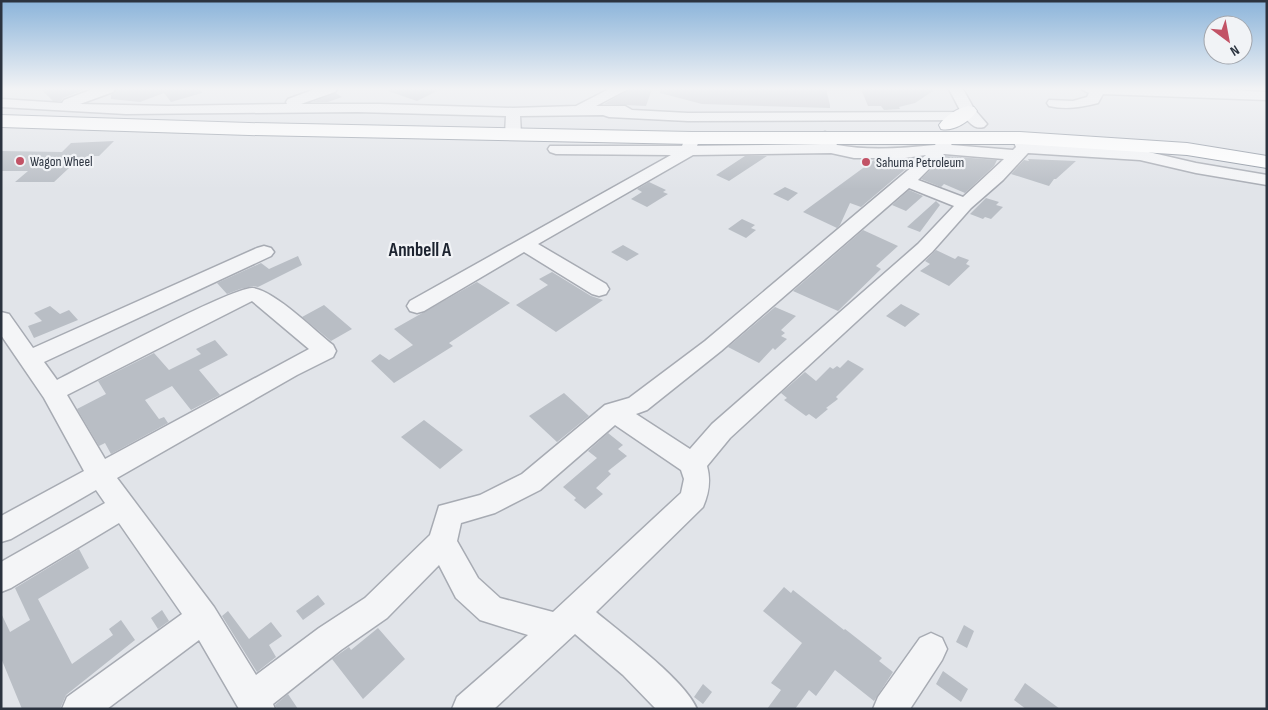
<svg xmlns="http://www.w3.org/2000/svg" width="1268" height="710" font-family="'Sofia Sans Condensed',sans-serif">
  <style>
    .building { fill: #b9bec5 }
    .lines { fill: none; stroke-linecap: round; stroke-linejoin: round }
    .minor-casing { stroke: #a7abb3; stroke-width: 3 }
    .highway-casing { stroke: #8a929e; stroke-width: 2 }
    .minor { fill: #f4f5f7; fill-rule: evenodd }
    .highway { fill: #fff; fill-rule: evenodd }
    .poi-dot { fill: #c25366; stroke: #f1f3f6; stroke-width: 2 }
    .labels { text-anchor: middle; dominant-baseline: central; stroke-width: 4.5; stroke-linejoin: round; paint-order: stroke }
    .far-poi-label { font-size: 14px; fill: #2b333f; stroke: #f1f3f6; text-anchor: start }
    .quarter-label { font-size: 19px; font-weight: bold; fill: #1d2430; stroke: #f1f3f6 }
  </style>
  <rect width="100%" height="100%" fill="#e1e4e9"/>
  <path class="building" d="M 41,89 L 86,89 L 63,98 L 61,101 L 53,101 Z
    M 117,89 L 201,89 L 202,93 L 171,102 L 164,93 L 140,102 L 111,99 L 111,95 Z
    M 389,89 L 441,89 L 417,101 L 388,91 Z
    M 630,89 L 652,89 L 646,106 L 604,104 Z
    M 660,89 L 826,89 L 830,105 L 830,108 L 702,104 L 660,93 Z
    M 861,89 L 936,89 L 915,103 L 899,107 L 900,109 L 884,110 L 881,106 L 868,106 Z
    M 336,93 L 342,97 L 328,102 L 312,102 Z
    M 114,141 L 99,156 L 87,156 L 76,167 L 69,168 L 54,182 L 15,182 L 28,171 L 1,171 L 1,151 L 62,152 L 71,143 Z
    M 745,156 L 767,156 L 729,181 L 716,175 Z
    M 945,156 L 997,160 L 994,166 L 965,193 L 944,184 L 941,187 L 921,179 Z
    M 1028,159 L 1076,161 L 1056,179 L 1054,179 L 1049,186 L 1011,174 L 1024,160 L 1029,161 Z
    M 874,160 L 898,168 L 901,165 L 908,167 L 861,207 L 850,203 L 840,225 L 837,228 L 803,212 Z
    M 649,182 L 666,190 L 663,192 L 668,194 L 647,207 L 631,199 L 642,192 L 637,189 Z
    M 785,187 L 798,193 L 788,201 L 773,194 Z
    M 909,190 L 923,196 L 906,211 L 892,205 Z
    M 986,198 L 999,202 L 996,205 L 1003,207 L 991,219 L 985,217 L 983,219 L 970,214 Z
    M 936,201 L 940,205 L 920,232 L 907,227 Z
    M 742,219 L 755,225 L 751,228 L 756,230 L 746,238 L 728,229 Z
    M 863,230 L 898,246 L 876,266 L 881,269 L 838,311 L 793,291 Z
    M 623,245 L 639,254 L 627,261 L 611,252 Z
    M 936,250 L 955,259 L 958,256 L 969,260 L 966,264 L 970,266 L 949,286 L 920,271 L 930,264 L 925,261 Z
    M 298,256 L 302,265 L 258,287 L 253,286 L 240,289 L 227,294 L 217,283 L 261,263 L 269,269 Z
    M 552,272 L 591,296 L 603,300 L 556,332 L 516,305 L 548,285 L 539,279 Z
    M 477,282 L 510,303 L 449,343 L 453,346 L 394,383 L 371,361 L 380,354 L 389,360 L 413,345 L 394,329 Z
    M 901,304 L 920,314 L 905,327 L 886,316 Z
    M 324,305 L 352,329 L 331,341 L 302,317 Z
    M 50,306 L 60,314 L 69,310 L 78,320 L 34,338 L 28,326 L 42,321 L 34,313 Z
    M 775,307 L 796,316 L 781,330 L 785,333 L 781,336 L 787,339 L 775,350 L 773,348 L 759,363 L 728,347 Z
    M 215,340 L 228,355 L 199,370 L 220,395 L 191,410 L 172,386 L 145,400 L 159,419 L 164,417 L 168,423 L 111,454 L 105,443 L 99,446 L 77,409 L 106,394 L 98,381 L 154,353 L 169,370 L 201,354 L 196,349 Z
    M 848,360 L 864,369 L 836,397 L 838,399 L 826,408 L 828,409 L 816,419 L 809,414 L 806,416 L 784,400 L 787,398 L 781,393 L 805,372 L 816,381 L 830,367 L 833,369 L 837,366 L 840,368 Z
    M 564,393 L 589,416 L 557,442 L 529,416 Z
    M 424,420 L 463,450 L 440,469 L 401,437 Z
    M 608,433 L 623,445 L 618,449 L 627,456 L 608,471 L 611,474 L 596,488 L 603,494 L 585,509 L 574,500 L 576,498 L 563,487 L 597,458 L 588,451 Z
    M 79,549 L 89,568 L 38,599 L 72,664 L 113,635 L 109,629 L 121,620 L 135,640 L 66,695 L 60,709 L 22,709 L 1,658 L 1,613 L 10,632 L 30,620 L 15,588 Z
    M 784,587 L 791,593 L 793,590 L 844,630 L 845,629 L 882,658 L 879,661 L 893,672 L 874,701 L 835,670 L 816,696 L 809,690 L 795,709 L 767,709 L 781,690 L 771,683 L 802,643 L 763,611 Z
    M 318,595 L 325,604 L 303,620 L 296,611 Z
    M 162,610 L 169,621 L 158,629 L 151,618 Z
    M 228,611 L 249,639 L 271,622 L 282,636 L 269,645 L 276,657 L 257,672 L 222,616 Z
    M 964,625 L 974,631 L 967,648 L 956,642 Z
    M 378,628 L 405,659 L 363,699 L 332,659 L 349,647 L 351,650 Z
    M 943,671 L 968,689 L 961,702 L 936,684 Z
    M 1025,683 L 1060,709 L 1026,709 L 1014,700 Z
    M 703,684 L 712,692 L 703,704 L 694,697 Z
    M 288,694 L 298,709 L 277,709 L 275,705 Z"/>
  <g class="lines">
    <defs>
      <path id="minor" d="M 93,89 L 115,89 L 113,92 L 80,104 L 168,106 L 287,104 L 286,102 L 288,99 L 315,89 L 337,89 L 335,92 L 301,104 L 379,104 L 513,108 L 576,106 L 609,89 L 628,89 L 596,106 L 625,106 L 632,110 L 688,113 L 961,112 L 949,89 L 963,89 L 974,109 L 987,124 L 984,127 C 976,129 973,126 967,120 L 688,121 L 609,117 L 603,115 L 520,116 L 521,134 L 518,137 L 508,137 L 505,134 L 506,116 L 357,112 L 126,114 L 1,107 L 1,99 L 62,103 L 64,100 Z
        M 1081,89 L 1208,89 L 1267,92 L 1267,100 L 1103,94 L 1098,103 C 1081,107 1067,110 1049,106 L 1047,103 L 1049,100 L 1073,101 L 1087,97 L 1089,93 Z
        M 825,132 L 830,134 L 837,145 C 869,151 903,148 935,145 C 941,137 944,132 955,135 L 957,138 L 951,145 L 1013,150 L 1016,147 L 1012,138 L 1014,135 L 1026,135 L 1030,143 L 1140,150 L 1196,163 L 1267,175 L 1267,185 L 1196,173 L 1140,160 L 1028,153 L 1003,180 L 971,208 L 932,252 L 730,438 L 707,466 C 711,481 709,493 703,507 L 596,612 C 622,634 684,679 697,709 L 656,709 L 623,675 L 575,634 L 494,709 L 452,709 L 457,697 L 528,635 L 480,620 L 456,598 L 439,565 L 387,618 L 341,650 L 273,704 L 275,709 L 239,709 L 199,640 L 107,709 L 62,709 L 67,697 L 182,614 L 119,523 L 11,588 L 1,592 L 1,562 L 105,503 L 96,490 L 11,539 L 1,542 L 1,516 L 84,471 L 44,398 L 1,335 L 1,312 L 9,314 L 33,348 L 257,248 L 264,246 L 271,248 L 274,252 L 271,256 L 44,362 L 57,380 C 84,366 236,285 253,288 C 275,291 315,331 333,345 L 336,351 L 333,357 L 297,375 L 117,478 L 214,607 L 256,675 L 319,628 L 365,598 L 430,535 L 439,506 L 480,495 L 522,474 L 605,405 L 629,398 L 705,341 L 926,155 L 905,158 L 854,158 L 831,153 L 693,155 L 538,244 L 606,284 L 609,289 L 606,294 L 599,296 L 592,294 L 524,252 L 424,311 L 417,313 L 410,311 L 407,306 L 410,301 L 671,155 L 556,154 L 550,152 L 548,149 L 550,146 L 682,146 L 686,135 L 698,135 L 700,138 L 697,146 L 821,144 L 817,137 L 820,134 ZM 944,154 L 1004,159 L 963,197 L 918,180 ZM 909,188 L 954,206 L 918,244 L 712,424 L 690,449 L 636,414 L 647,410 L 721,351 ZM 252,301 L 309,349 L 105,459 L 67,395 ZM 615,425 L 681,470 L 684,479 L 681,493 L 553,612 L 500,598 L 478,578 L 457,541 L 461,523 L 495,513 L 540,490 Z
        M 931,633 L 942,638 L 947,649 L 942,660 L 910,709 L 873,709 L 878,697 L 920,638 Z"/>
      <path id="highway" d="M 968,106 L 974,107 L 977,111 C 970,121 954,132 941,129 L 939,125 C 945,116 958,108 968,106 Z
        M 1,115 L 249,123 L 692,132 L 1020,132 L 1187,143 L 1267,156 L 1267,168 L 1187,155 L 1020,144 L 692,144 L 249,135 L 1,127 Z"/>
    </defs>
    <use href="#minor" class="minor-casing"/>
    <use href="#highway" class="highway-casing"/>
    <use href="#minor" class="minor"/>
    <use href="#highway" class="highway"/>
  </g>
  <linearGradient id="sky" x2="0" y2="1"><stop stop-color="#8bb4da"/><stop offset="0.47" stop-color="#f2f3f5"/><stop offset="1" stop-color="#f2f3f5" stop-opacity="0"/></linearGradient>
  <rect width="1268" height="189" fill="url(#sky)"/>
  <g class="poi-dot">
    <circle cx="20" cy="161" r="5"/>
    <circle cx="866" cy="162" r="5"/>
  </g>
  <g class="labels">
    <g class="far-poi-label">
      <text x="30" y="161">Wagon Wheel</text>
      <text x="876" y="162">Sahuma Petroleum</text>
    </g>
    <g class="quarter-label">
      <text x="420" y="250">Annbell A</text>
    </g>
  </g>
  <rect width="1268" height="710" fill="none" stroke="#2b333f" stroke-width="5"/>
  <g transform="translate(1228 40) rotate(148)"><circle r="24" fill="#f1f3f6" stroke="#a2a6ad"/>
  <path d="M0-4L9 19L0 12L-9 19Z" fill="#c25366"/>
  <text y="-8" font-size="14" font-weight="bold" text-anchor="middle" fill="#2b333f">N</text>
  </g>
</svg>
